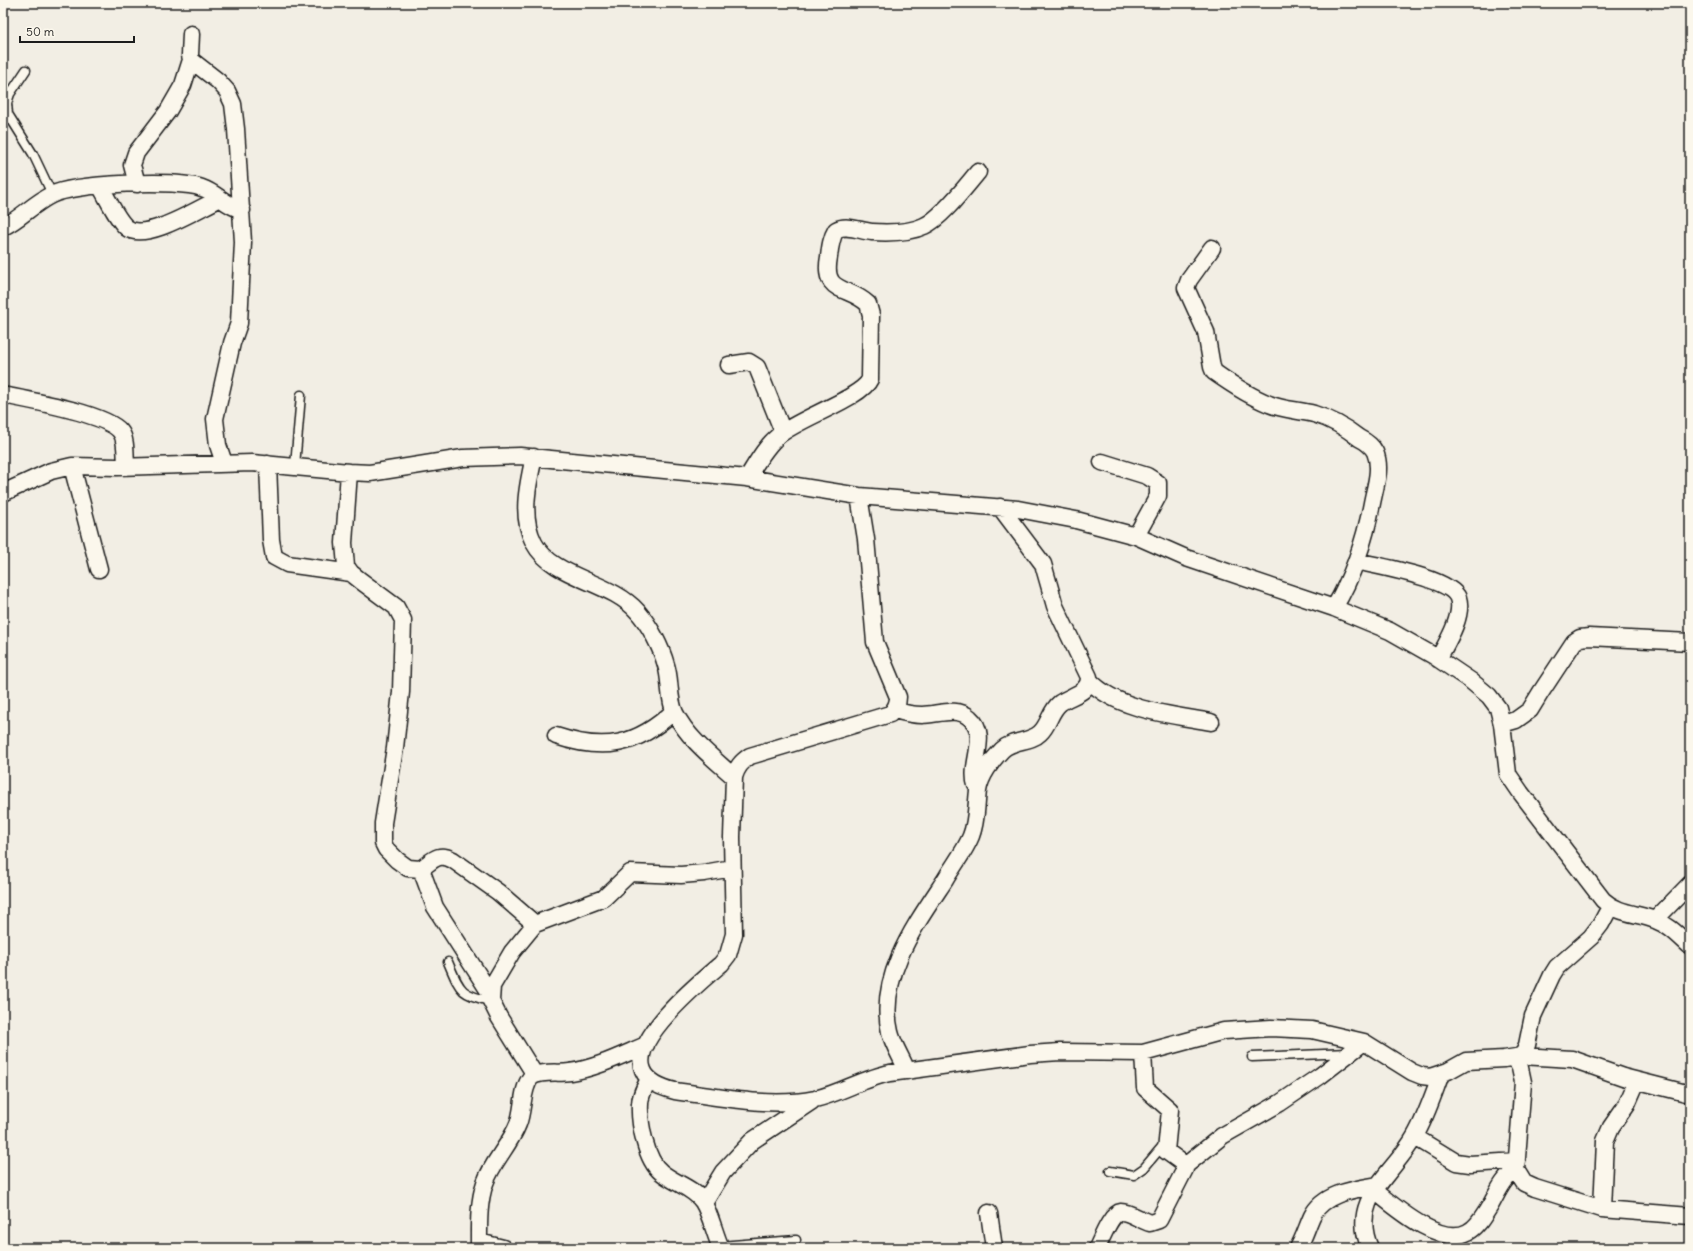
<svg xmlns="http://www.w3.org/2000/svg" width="1693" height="1251" font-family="Delius,sans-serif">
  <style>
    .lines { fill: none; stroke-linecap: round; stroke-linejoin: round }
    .lane-casing { stroke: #1c1c1c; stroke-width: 11 }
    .street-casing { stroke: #1c1c1c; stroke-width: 19 }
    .lane { stroke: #fbf7ec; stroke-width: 8 }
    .street { stroke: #fbf7ec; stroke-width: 16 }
  </style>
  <rect width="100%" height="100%" fill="#f2eee4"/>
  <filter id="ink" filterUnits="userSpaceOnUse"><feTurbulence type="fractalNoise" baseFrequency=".025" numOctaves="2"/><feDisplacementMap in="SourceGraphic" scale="8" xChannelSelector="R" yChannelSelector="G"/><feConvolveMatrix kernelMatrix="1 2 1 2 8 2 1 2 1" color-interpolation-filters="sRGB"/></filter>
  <g filter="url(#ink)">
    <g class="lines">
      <defs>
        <path id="lane" d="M 26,70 L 10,94 L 7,103 L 8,114 L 33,154 L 52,194
          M 295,466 L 301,395
          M 448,962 C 460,990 460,995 491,1001
          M 1252,1057 L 1348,1053
          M 1110,1171 L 1134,1175 L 1144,1168 L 1165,1143
          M 720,1246 L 796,1240"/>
        <path id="street" d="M 191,34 L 190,55 L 191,60 L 218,81 L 227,91 L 233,104 L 236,129 L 243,242 L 239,323 L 232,343 L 215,419 L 218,445 L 224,463
          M 137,184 L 132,165 L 136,153 L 168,111 L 183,85 L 191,60
          M 100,186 C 107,197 117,220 127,228 C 146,242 199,208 219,199
          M 3,227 C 20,219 33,204 51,195 C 74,183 178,179 202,188 C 217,193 226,206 242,210
          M 1212,248 L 1189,280 L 1186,288 L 1206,332 L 1212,367 L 1214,372 C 1231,384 1249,396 1269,404 C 1283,410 1299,410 1314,414 C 1331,419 1345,427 1359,438 C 1365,441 1372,446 1375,452 C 1382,468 1375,487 1372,503 C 1365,540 1353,576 1334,608
          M 729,365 L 749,362 L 757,367 L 783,432
          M 3,395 C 27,400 105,413 120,431 C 127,439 125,456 126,467
          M 534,457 C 528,484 520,516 534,543 C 553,579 610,580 638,612 C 650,626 661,647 666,665 C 671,680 668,698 675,713 C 688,739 713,758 734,777
          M 1102,462 L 1147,476 L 1158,483 L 1158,496 L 1136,536
          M 268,464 L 271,540 L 274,557 L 287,564 L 351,573
          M 72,466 L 99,569
          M 349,472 L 344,543 L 346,566 L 351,573 L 361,581 L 396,607 L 403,620 L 401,692 L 395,748 L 383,823 L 383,843 L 386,849 L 397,860 L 408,868 L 421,869 C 433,860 438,852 453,860 L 498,892 L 535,924
          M 747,478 C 756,464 765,447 778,436 C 797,419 862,398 870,379 L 871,315 L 868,304 C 848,285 822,295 829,257 C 830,248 831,238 836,230 C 847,224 860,231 872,232 C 888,233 909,233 924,226 C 941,219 966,186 978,172
          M 3,493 L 51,471 L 72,466 L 117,467 L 252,463 L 349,472 L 370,473 L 463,458 L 520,456 L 747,478 L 859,496 L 1018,509 L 1076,520 L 1136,536 L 1186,558 L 1334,608 L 1390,631 L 1434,656 L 1471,681 L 1489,696 L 1498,708 L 1502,724 L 1508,774 L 1521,793 L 1603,900 C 1618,914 1637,913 1655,920 C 1669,925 1679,936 1690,946
          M 859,496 L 866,539 L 875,642 L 898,697 C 898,704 896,709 890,714 L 750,756 C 741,762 737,767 734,777 L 732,837 L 734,934 L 728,955 L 721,964 C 701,981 630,1039 643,1070 C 648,1083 663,1088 675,1091 C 720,1097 770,1108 815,1099 C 841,1093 864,1078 890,1073 L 1030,1054 L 1060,1052 L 1143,1053 L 1224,1031 L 1271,1028 L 1312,1030 L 1364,1042 L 1412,1072 L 1422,1076 L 1430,1077 L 1448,1071 L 1466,1061 L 1504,1059 L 1522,1056 L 1527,1045 L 1533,1016 L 1552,975 L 1557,967 L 1591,937 L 1601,924 L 1610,907
          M 1356,561 C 1377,566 1451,578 1458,598 C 1464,616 1446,644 1438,659
          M 1090,681 C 1117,710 1173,715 1211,722
          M 895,710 C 904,713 913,715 922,715 C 937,715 957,706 970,718 C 990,735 969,764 976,785
          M 1502,724 L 1516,720 L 1530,710 L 1541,692 L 1574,642 L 1580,638 L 1589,637 L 1690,642
          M 556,736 C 604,752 637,746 674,711
          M 421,869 L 435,907 L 490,993
          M 1655,920 L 1690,884
          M 1522,1056 L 1572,1059 L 1623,1077 L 1690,1094
          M 1515,1058 L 1520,1068 L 1523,1082 L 1516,1170 L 1524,1183 L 1535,1188 L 1602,1209 L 1690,1216
          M 907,1071 C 902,1058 893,1045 890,1032 C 877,977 916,924 945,880 C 953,866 965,851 971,836 C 977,821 976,806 978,791 C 980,776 992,760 1002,750 C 1013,739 1030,743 1040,733 C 1049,725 1050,711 1060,703 C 1071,695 1090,693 1089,677 L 1055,606 L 1043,564 L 1000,507
          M 535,1075 L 499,1017 L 491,1001 L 492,986 L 512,952 L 535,924 L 604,898 L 630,873 L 681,875 L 704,873 L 732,868
          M 649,1079 C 645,1087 640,1095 640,1104 C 639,1124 646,1160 661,1172 C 674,1183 694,1188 703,1202 C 710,1213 715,1235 721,1248
          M 1415,1137 L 1456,1162 L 1470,1164 L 1517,1161
          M 1185,1166 L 1222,1136 L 1280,1103 L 1320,1076 L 1364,1042
          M 1375,1191 C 1395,1207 1440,1247 1468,1232 C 1478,1227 1484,1215 1490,1206 C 1497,1194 1503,1178 1516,1170
          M 704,1203 L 723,1172 L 752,1141 L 812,1101
          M 1602,1209 L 1605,1141 L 1611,1127 L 1627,1104 L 1637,1081
          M 989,1213 L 994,1248
          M 479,1242 L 503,1248
          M 479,1248 C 479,1227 478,1203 485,1183 C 492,1162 510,1145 518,1124 C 524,1109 521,1090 531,1077 C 543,1070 557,1074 570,1072 C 597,1068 622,1055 646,1045
          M 1097,1248 C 1101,1240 1111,1213 1121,1212 C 1130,1212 1142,1221 1150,1223 L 1159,1220 L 1185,1169 L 1184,1164 L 1166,1151 L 1170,1110 L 1145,1088 L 1143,1053
          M 1298,1248 C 1304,1238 1307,1227 1312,1216 C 1323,1193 1355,1189 1378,1185
          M 1370,1248 C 1348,1199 1394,1174 1415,1136 C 1426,1117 1433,1095 1441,1074"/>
      </defs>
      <use href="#lane" class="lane-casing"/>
      <use href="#street" class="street-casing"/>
      <use href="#lane" class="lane"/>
      <use href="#street" class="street"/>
    </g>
  </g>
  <rect width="1693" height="1251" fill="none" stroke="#fbf7ec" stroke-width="16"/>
  <rect x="8" y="8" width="1677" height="1235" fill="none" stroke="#1c1c1c" stroke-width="1.5" filter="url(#ink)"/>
  <path d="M20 36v6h114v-6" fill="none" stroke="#1c1c1c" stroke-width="2"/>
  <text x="26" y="36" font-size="12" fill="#1c1c1c" stroke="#fbf7ec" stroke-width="3" paint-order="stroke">50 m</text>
</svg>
